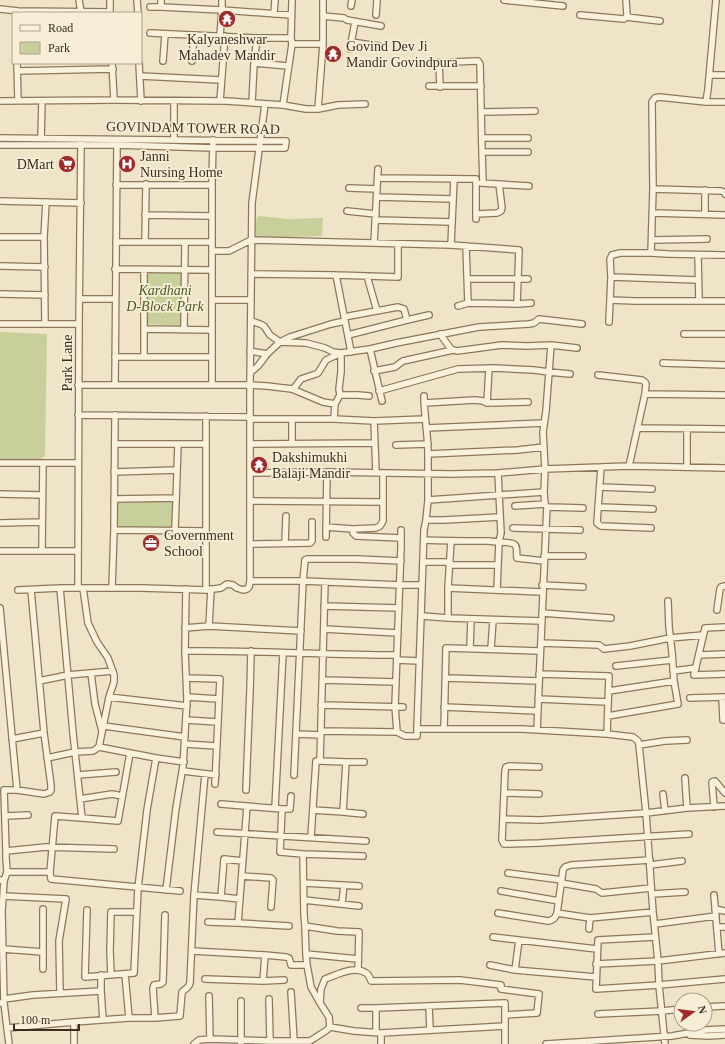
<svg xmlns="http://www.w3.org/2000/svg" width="725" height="1044" font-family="Georgia,serif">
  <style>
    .green { fill: #c9cf9b }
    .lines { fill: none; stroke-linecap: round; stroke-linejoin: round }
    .minor-casing { stroke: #8d765c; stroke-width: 8 }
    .minor { stroke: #faf1dc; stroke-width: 5.5 }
    .labels { text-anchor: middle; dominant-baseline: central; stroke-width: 3.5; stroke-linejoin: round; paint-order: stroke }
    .poi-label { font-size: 14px; fill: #3d2e20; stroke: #f7eed8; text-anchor: start }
    .street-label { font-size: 14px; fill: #3d2e20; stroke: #f7eed8 }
    .park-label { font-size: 14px; font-style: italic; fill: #4d5a26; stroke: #f7eed8 }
  </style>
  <rect width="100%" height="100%" fill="#f0e4c8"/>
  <path class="green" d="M 260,216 L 288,219 L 323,218 L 322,236 L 258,238 C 253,231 256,224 257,217 Z
    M 182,272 L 181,326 L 147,324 L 148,273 Z
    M 0,332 L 47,334 L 45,455 L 41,459 L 0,460 Z
    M 174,500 L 172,528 L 117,527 L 118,503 Z"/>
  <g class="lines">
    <defs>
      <path id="minor" d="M 79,0 L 81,12
        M 110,0 L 110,13
        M 137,0 L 138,13
        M 504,0 L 563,6
        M 716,0 L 708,89 L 706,102 L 659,97 L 655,98 L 652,102 L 653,189 L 651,253 L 668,254 L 725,255
        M 351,6 L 352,0
        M 150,7 L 161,7 L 222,10 L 291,15
        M 161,7 L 161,0
        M 0,9 L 18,11 L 110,12
        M 274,14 L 275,0
        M 376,15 L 377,0
        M 580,15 L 624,19 L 626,17 L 627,15 L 626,0
        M 323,16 L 344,18 L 347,20 L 381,26
        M 626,17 L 660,21
        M 150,33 L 257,38 L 291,38
        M 220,36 L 222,10 L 222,0
        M 351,42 L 379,46
        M 292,44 L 323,44
        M 350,49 L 355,22
        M 163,61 L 165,34
        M 192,61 L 194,35
        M 439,62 L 440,87
        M 17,63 L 18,101
        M 112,63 L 114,100
        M 139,63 L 141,101
        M 254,63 L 288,66
        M 431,63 L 476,61 L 478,61 L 480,64 L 482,152 L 483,183
        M 17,71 L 113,69
        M 709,75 L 725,75
        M 140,76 L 221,80
        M 429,86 L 481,86
        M 0,101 L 114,100 L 226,101 L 283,105 L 306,109 L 318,109 L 338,105 L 365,104
        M 220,101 L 225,36
        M 706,102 L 725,102
        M 252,103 L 254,63 L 257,38
        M 283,105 L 292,44 L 291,38 L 292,0
        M 318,109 L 323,44 L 323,0
        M 482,112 L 535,111
        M 0,138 L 261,141 L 286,141 L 285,148 L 213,148 L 117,145 L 0,145
        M 41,138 L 42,101
        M 482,138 L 528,138
        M 174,140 L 174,101
        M 482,152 L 528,152
        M 378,178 L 476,179 L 476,219
        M 481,183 L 529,186
        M 116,185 L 212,185
        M 349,188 L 377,189
        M 653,189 L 721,191 L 724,192 L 725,194
        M 377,197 L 453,199
        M 0,201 L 81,203
        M 347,211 L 376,214
        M 653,213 L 725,215
        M 476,214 L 497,213 L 501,211 L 502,208 L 499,184
        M 705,214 L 705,190
        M 145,215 L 212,216
        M 375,220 L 452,222
        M 0,237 L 44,237
        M 652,240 L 707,239
        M 116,242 L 212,242
        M 145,242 L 146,184
        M 374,243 L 378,169
        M 451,245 L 454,179
        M 466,246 L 468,303
        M 212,251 L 229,251 L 251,240 L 451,245 L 519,250 L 517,304
        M 698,255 L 699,301
        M 0,266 L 45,267
        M 115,269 L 212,270
        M 251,274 L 336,275 L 398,277 L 398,244
        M 367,276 L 377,311
        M 611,277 L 698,280
        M 468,279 L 528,279
        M 0,294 L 45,295
        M 79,299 L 115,299
        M 212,300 L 251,300
        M 610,300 L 635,301 L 725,301
        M 458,306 L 468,303 L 517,304 L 531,303
        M 344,317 L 398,307 L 404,309 L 407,320 L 429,315
        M 251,321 L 260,324 L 264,326 L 270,335 L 280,342 L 290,337 L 331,324 L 345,321 L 336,275
        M 345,321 L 351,352
        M 609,322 L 611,277 L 610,259 L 612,255 L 620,253 L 651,253
        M 0,324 L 79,324
        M 45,324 L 44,237 L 46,202
        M 144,329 L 212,330
        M 184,330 L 185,242
        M 684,334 L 725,334
        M 348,335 L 407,320
        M 551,345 L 577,348
        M 370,349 L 396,343 L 479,327 L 529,324 L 534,323 L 539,319 L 582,324
        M 250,351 L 267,354
        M 115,357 L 212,357
        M 144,357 L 144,270
        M 663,363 L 725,365
        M 374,371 L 395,367 L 403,361 L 453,350
        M 251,372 L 258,366 L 267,354 L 280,342 L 306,343 L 325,348 L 333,352 L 341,353 L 370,349 L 382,401
        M 598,375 L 642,380 L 645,382 L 646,384 L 645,394 L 629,466
        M 78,385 L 250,385 L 267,386 L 292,389 L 295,387 L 301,379 L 316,374 L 318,373 L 326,360 L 341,353 L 341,372 L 339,389 L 340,395 L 335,404 L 334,419
        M 115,385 L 117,145
        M 212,385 L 212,185 L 213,140
        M 292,389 L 323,402 L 335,404
        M 379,391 L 458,369 L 494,368 L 534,370 L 549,372 L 551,345 L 527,346 L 502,345 L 457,351 L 451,349 L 440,334
        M 645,394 L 725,395
        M 340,395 L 358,395 L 369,396
        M 424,396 C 424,415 428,434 428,454
        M 424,403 L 475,400 L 483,401 L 487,403 L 528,402
        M 487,403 L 489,368
        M 78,415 L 250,417
        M 250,419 L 334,419 L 374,421 L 425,419
        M 374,421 L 376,472
        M 426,428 L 544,423
        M 638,428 L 725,429
        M 687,429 L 687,467
        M 115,444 L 206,444
        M 250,444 L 374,443
        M 292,444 L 292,419
        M 396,445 L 428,444
        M 0,463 L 78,463
        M 601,467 L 597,523 L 601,526 L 651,528
        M 114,472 L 177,470
        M 250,473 L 327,472 L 451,474 L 498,473 L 545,469 L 629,466 L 725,468
        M 600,487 L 652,489
        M 0,494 L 42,495
        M 114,499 L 176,498
        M 428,500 L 544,492
        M 250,501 L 383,502
        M 515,506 L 545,504
        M 547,507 L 583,508
        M 599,507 L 653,509
        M 500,517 L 444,520 L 426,520 L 428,500 L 428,454 L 518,450 L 544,447
        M 426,520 L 424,530 L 417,729 L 444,729
        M 0,523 L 42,522
        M 326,527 L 353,529 L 376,528 L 380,526 L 383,521 L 383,473
        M 513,528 L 580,530
        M 353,529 L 353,533 L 356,536 L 401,538
        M 114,530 L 206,531
        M 175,530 L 178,444
        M 326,537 L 327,472
        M 424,540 C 446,541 468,541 489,541 C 494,542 511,542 514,544 C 518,546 516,554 517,558 L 544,561
        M 285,543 L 286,516
        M 251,544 L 310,543 L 312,541 L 312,522
        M 0,551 L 77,551
        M 42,551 L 43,463
        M 544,556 L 583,556
        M 423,562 L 450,562
        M 449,565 L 498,565
        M 250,581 L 303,581 L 400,585 L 422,585
        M 542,585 L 583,587
        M 60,588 L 73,733 L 82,818 L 118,821 L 130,753
        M 78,588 L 79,324 L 81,142
        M 83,588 L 88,623 L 97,642 L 108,658 L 114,675 L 114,682 L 109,697 L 99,747 L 156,758 L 184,762
        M 112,588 L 114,530 L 115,415
        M 448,588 L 542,592
        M 18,590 L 60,588 L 141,588 L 206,590 L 221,588 L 227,584 L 233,585 L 237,588 L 243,590 L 247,589 L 249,587 L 250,581 L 250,385 L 252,203 L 265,104
        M 206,590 L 206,416
        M 497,590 L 499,542 L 501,533 L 498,473
        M 324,606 L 399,608
        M 0,608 L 17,790 L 44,794 L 50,792 L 51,790 L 51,785 L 44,733 L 31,590
        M 717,610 L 720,589 L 721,587 L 725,586
        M 542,613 L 611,618
        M 422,616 L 448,618 L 542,621
        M 448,618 L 448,588 L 451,541
        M 209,626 L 211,589
        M 725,627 L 705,628 L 694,675 L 725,674
        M 185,628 L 209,626 L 301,631
        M 324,629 L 398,633
        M 541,643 L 599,645 L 604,649 L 630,646 L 670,638 L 703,635
        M 470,648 L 471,619
        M 491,649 L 493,620
        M 185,651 C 256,650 326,655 397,655
        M 699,655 L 725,654
        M 397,660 L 419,661
        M 616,666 L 672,660
        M 673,671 L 696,668
        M 91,673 L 95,704 L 102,731
        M 539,674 L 609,676 L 607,734
        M 186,678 L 220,679 L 215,784
        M 446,678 L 539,681
        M 323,680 L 396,682
        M 39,681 L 68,675 L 113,671
        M 609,691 L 674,681
        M 109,697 L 187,706
        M 187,697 L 219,699
        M 722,697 L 723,720 L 725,720
        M 690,698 L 725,697
        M 538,699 L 608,702
        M 321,705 L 403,707
        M 444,707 L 537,711
        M 608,716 L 678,704 L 674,681 L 672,652 L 669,627 L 668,601
        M 186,720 L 218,722
        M 104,726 L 185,737
        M 537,730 C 540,655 543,581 547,507 L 545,504 L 544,492 L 545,469 L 543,432 L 546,411 L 549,372 L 570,374
        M 321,731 L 397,732 L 395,706 L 401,547 L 401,530
        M 397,732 L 405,736 L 417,736 L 417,725
        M 296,734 L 321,735
        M 12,739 L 44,733
        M 185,744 L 217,746
        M 639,745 L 665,741 L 687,740
        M 47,758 L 75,752 L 93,751 L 99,747
        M 320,761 L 346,762 L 343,812 L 363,814
        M 346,762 L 364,762
        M 539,767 L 509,766 L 506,767 L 505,771 L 502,840 L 504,844 L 540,843 L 689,834
        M 183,771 L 216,775
        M 78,775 L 116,772
        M 294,775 L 303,581 L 305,560 L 307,559 L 357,559 L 401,561
        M 685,778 L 687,808
        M 17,790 L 4,790 L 6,851 L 46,847 L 114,849
        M 246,790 L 250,690 L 251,651
        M 504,793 L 539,794
        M 663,794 L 665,811
        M 80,799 L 112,794 L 122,796
        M 221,804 L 282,809 L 280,852 L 303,854 L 363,856
        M 714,807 L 712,782 L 714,781 L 715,781 L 725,793
        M 275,808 L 283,653
        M 282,809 L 290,809 L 291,796
        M 313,810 L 343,812
        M 6,816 L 28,815
        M 503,819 L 540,820 L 646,813 L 639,745 L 638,741 L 633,737 L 607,734 L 522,729 L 444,729 L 446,648 L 540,651
        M 217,832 L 366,841
        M 311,837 L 316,761 L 320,761 L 325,582
        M 303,854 L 304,915 L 305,926 L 306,954 L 358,959
        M 650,865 L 682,861
        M 7,872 L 50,872 L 51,879 L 180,891
        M 50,872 L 55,816 L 82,818
        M 508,873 L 562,880
        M 242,876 L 271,878 L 273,880 L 271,907
        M 0,880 L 4,881 L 7,872 L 6,857 L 6,851
        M 304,883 L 359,886
        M 561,883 L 596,889 L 602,893 L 651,888
        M 166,890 L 176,808 L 183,766 L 187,699 L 185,651 L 186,589
        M 501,891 L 559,901
        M 652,894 L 685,892
        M 194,895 L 221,897
        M 714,895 L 719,954
        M 3,896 L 66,899 L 59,941 L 60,993
        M 240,899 L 221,897 L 224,859 L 243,861
        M 304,900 L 359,906
        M 342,903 L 344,885
        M 43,909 L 43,952
        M 715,909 L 725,911
        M 87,910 L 85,977 L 134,973 L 138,888 L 147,810 L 156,758
        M 0,911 L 2,912 L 4,1003 L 0,1003
        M 2,912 L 4,881
        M 498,913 L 548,921 C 554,920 555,918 557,913 L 563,870 L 565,867 L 571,865 L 650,860
        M 557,913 L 590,918 L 653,912
        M 208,922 L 238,923 L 247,806
        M 238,923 L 289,926
        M 655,924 L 716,916
        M 305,926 L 337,931 L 359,932 L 358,970
        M 717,927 L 725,927
        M 589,929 L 590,918
        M 493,937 L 597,949
        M 655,937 L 598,940 L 596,989 L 659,985 L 725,979
        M 3,949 L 43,952 L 43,969
        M 192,951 L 265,955 L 286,957 L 289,958 L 291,965 L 307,965 L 306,954
        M 596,964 L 658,961 L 725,953
        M 307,965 L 311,987 L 320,1003
        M 490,965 L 515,970 L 596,977
        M 515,970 L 519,940
        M 125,974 L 129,1018
        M 101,975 L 101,991
        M 111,975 L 110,951 L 111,912 L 137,912
        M 205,979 L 263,981 L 284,980
        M 263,981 L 265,955
        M 291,992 L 294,1041
        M 209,996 L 210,1039
        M 4,999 L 33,995 L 101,991 L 103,1020
        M 269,999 L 270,1041
        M 241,1001 L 241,1044
        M 4,1003 L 7,1028 L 74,1022 L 74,1044
        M 429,1006 L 430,1030
        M 705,1007 L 725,1006
        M 361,1008 L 376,1008
        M 598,1014 L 662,1011 L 681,1009
        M 155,1018 L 153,988 L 154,985 L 161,984 L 163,982 L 165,915
        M 74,1022 L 129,1018 L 155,1018 L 180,1016 L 182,992 C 186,988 189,988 190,983 L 194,895 L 205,774
        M 330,1027 L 329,1017 L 320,1003 L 321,989 L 325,979 C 337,975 354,965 366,973 C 368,974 370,978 371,981 L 460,980 L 501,985 L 501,989 L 539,994 L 537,1013 L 505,1015 L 505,1044
        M 7,1028 L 9,1044
        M 376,1032 L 376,1008 L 505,1003 L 505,1015
        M 690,1035 L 708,1036 L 725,1035
        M 194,1044 L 199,1040 L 210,1039 L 270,1041 L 310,1041 L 327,1030 L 330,1027 L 354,1031 L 381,1033
        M 381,1044 L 381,1033 L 505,1026
        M 546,1044 L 672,1036 L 705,1030 L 725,1029
        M 665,1044 L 659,985 L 658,961 L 653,912 L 646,813 L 687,808 L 725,806"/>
    </defs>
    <use href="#minor" class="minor-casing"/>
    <use href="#minor" class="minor"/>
  </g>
  <defs>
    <symbol id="temple-disc" viewBox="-11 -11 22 22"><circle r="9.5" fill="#9e2a2b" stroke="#f7eed8"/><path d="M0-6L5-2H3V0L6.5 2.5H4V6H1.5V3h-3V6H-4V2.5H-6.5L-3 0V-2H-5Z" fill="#fff"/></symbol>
    <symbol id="supermarket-disc" viewBox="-11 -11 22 22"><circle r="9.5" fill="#9e2a2b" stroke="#f7eed8"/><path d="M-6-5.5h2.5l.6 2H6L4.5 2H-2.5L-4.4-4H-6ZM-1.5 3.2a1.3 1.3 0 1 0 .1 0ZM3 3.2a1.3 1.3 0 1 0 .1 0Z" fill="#fff"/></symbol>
    <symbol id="hospital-disc" viewBox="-11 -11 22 22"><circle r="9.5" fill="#9e2a2b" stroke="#f7eed8"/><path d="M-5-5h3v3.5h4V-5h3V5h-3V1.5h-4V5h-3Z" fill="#fff"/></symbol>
    <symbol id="office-disc" viewBox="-11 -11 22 22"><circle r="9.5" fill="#9e2a2b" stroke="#f7eed8"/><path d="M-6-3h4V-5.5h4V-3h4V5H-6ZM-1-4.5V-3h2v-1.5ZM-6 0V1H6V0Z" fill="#fff"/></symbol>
  </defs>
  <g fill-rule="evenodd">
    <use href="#temple-disc" x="217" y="9" width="20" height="20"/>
    <use href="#temple-disc" x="323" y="44" width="20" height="20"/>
    <use href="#supermarket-disc" x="57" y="154" width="20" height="20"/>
    <use href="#hospital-disc" x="117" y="154" width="20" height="20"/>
    <use href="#temple-disc" x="249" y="455" width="20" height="20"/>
    <use href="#office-disc" x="141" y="533" width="20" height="20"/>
  </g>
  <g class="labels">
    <g class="poi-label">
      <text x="227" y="39" text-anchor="middle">Kalyaneshwar<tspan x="227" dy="16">Mahadev Mandir</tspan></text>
      <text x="346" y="46">Govind Dev Ji<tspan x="346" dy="16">Mandir Govindpura</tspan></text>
      <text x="140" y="156">Janni<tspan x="140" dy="16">Nursing Home</tspan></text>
      <text x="54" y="164" text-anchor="end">DMart</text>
      <text x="272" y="457">Dakshimukhi<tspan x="272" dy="16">Balaji Mandir</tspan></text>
      <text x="164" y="535">Government<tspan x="164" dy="16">School</tspan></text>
    </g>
    <g class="street-label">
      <text transform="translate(193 128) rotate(1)">GOVINDAM TOWER ROAD</text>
      <text transform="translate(67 363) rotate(-90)">Park Lane</text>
    </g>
    <g class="park-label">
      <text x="165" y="290">Kardhani<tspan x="165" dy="16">D-Block Park</tspan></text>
    </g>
  </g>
  <rect x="12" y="12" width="130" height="52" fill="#f7eed8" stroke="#ada18e"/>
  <rect x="20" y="25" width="20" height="6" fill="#faf1dc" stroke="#ada18e"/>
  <text x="48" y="32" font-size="12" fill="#3d2e20">Road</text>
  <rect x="20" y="42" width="20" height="12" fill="#c9cf9b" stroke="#ada18e"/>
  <text x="48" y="52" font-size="12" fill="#3d2e20">Park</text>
  <g transform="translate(693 1012) rotate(76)"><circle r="19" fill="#f7eed8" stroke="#ada18e"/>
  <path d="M0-3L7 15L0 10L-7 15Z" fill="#9e2a2b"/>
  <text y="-6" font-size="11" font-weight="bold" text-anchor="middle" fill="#3d2e20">N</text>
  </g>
  <path d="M14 1024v6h65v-6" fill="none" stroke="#3d2e20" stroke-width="2"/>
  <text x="20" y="1024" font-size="12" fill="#3d2e20" stroke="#f7eed8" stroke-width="3" paint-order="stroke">100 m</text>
</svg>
